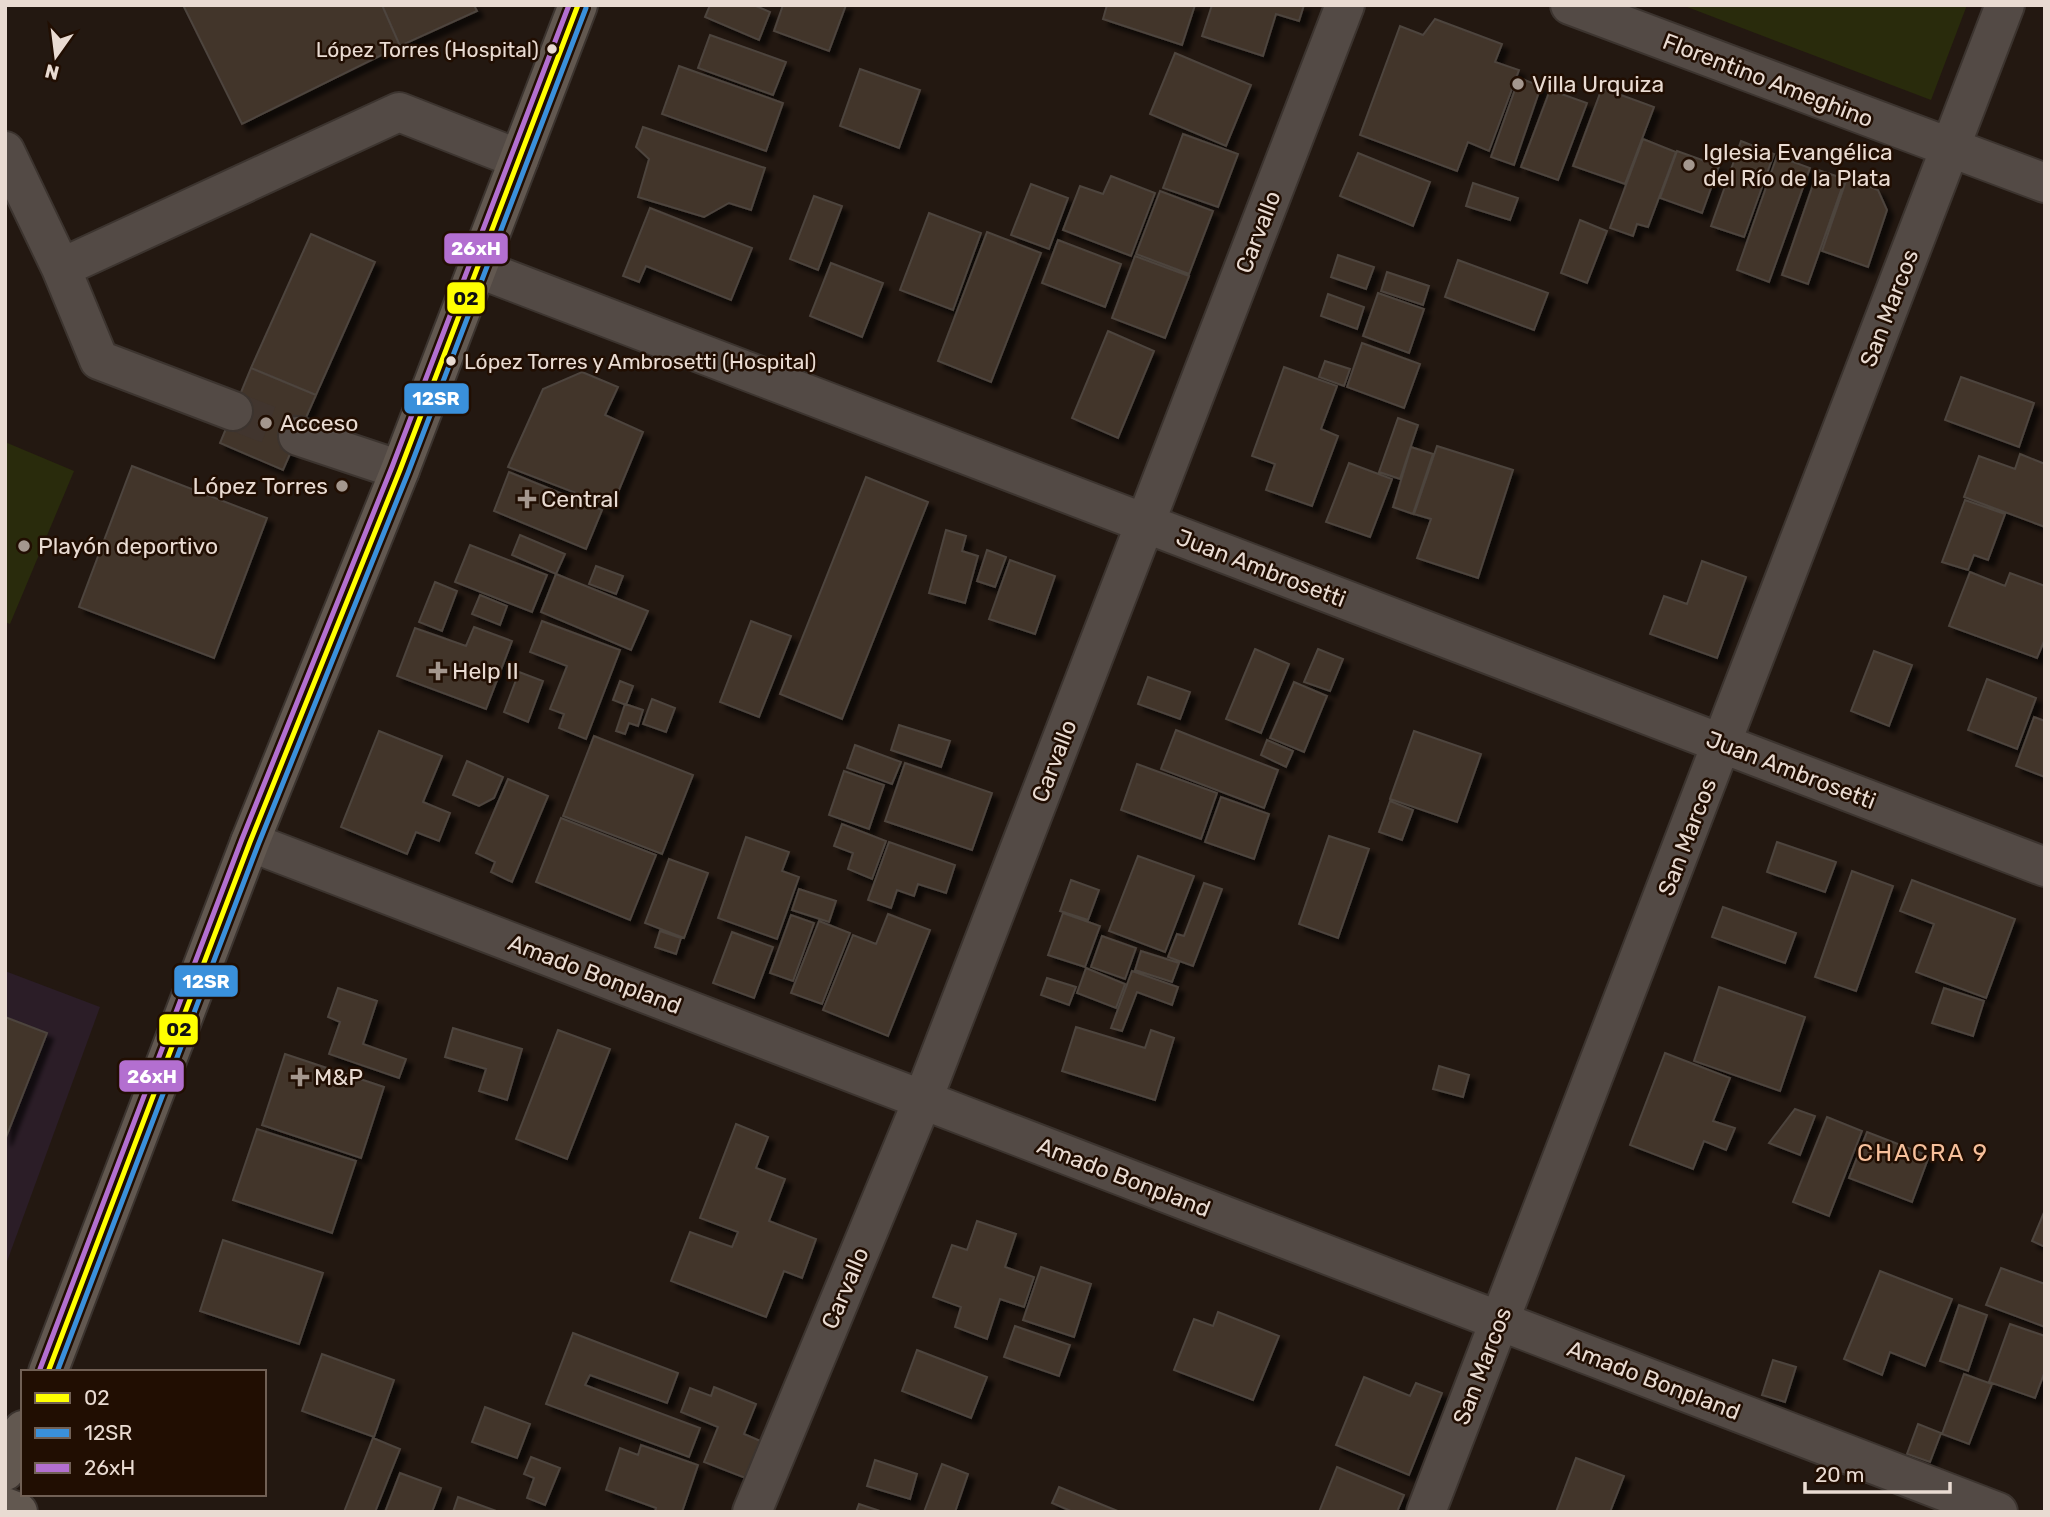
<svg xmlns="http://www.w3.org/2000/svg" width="2050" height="1517" font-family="Rubik,sans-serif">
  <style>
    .education { fill: #2b1d27 }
    .green { fill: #292b0c }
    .building { fill: #42352c; stroke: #4d443e; stroke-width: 2; filter: url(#shadow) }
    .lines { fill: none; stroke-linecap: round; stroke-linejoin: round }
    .minor-tunnel { stroke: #41352e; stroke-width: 38; stroke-dasharray: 38 19; stroke-linecap: butt }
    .minor-casing { stroke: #3c342f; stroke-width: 42 }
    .major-casing { stroke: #3c342f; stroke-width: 42 }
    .minor { stroke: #534a45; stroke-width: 38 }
    .major { stroke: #625850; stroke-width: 38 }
    .bus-1-casing { stroke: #210e02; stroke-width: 10 }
    .bus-2-casing { stroke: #210e02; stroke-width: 10 }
    .bus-3-casing { stroke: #210e02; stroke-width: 10 }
    .bus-1 { stroke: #ff0; stroke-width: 5 }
    .bus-2 { stroke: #3a90db; stroke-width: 5 }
    .bus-3 { stroke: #b36fd0; stroke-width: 5 }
    .bus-dot { fill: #e9dbd2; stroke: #210e02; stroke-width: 2.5 }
    .poi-dot { fill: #a4978e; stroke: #210e02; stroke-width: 2.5 }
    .labels { text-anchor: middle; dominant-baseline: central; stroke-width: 5; stroke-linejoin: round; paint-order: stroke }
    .bus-label { font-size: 21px; fill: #e9dbd2; stroke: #210e02; text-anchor: end }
    .street-label { font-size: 23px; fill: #e9dbd2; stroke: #210e02 }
    .poi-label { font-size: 23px; fill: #e9dbd2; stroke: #210e02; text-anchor: start }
    .neighbourhood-label { font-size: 24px; letter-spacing: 2px; fill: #f7c09b; stroke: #210e02 }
    .line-badge { stroke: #210e02; stroke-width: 2.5 }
    .badge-label { font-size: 19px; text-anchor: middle; font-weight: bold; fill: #fff }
    .pale-badge-label { font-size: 19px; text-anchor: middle; font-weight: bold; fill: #111 }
  </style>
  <defs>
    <filter id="shadow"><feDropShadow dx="6" dy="6" stdDeviation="2" flood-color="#0009"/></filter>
  </defs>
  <rect width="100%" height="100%" fill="#231811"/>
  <path class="education" d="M 5,971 L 100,1007 L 5,1267 Z"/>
  <path class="green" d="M 1682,5 L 1967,5 L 1931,100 Z
    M 5,442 L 74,471 L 10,624 L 5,622 Z"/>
  <path class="building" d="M 183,5 L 382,5 L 400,46 L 242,124 Z
    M 382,5 L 474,5 L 477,11 L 400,46 Z
    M 710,5 L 754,5 L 770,12 L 759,40 L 705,17 Z
    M 783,5 L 846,5 L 829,51 L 774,31 Z
    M 1107,5 L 1195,5 L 1182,45 L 1103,19 Z
    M 1212,5 L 1304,5 L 1299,21 L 1276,14 L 1263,56 L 1202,36 Z
    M 1435,19 L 1502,44 L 1495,62 L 1519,70 L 1489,151 L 1468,142 L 1457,171 L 1360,135 L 1400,26 L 1423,35 Z
    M 710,35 L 786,62 L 773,95 L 698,68 Z
    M 1175,53 L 1251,85 L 1226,146 L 1150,114 Z
    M 679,66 L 783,103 L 766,151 L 662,114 Z
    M 860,69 L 920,90 L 899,148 L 840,126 Z
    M 1519,78 L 1541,86 L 1514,165 L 1491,157 Z
    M 1602,88 L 1654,107 L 1625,184 L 1573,166 Z
    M 1550,90 L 1587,103 L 1558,180 L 1521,167 Z
    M 643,127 L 765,168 L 751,210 L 729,203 L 704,217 L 638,197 L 649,159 L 636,147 Z
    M 1183,134 L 1238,154 L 1218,207 L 1163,188 Z
    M 1643,139 L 1676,152 L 1648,227 L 1637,224 L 1633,236 L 1610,228 Z
    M 1741,141 L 1774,154 L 1744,237 L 1711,226 Z
    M 1677,151 L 1719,166 L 1702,213 L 1660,198 Z
    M 1358,153 L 1430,182 L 1413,226 L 1340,196 Z
    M 1777,156 L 1810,168 L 1769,282 L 1737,270 Z
    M 1818,170 L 1845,179 L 1808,284 L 1782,275 Z
    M 1111,176 L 1155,193 L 1131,256 L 1063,230 L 1080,186 L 1103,194 Z
    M 1847,178 L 1878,190 L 1887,210 L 1868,267 L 1822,251 Z
    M 1473,183 L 1518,198 L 1510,220 L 1466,206 Z
    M 1031,184 L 1068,198 L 1049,249 L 1011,235 Z
    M 1160,191 L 1213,211 L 1189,274 L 1136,254 Z
    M 814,196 L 842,206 L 818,270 L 790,259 Z
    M 650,208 L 752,248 L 731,300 L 646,266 L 639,282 L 623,276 Z
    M 929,213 L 981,233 L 953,310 L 900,290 Z
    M 1580,220 L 1607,231 L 1587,283 L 1561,273 Z
    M 987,232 L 1041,253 L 991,382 L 938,361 Z
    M 311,234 L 375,262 L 316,395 L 251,368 Z
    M 1058,240 L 1121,264 L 1105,307 L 1042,283 Z
    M 1338,255 L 1374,267 L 1366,289 L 1331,277 Z
    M 1135,256 L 1189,276 L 1165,338 L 1112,318 Z
    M 1458,260 L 1548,293 L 1534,330 L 1445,297 Z
    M 831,263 L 883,283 L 862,337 L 810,316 Z
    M 1387,272 L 1429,286 L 1423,305 L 1381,291 Z
    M 1378,293 L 1424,309 L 1409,353 L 1363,336 Z
    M 1328,294 L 1364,307 L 1357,329 L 1321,316 Z
    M 1108,331 L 1154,351 L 1118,438 L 1072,418 Z
    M 1362,343 L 1420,364 L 1404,408 L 1347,387 Z
    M 1325,361 L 1350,369 L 1344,386 L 1319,377 Z
    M 1284,367 L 1337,386 L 1321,429 L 1338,436 L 1312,506 L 1266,490 L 1275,464 L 1252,456 Z
    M 251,368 L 316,395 L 283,470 L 220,443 Z
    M 582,372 L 618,387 L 605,415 L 643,432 L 612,507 L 508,467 L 543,389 Z
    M 1961,377 L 2034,403 L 2019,447 L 1945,420 Z
    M 1398,418 L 1418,425 L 1400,479 L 1379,472 Z
    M 1437,446 L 1513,470 L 1478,578 L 1417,558 L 1431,519 L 1414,514 Z
    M 1411,447 L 1433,454 L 1413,514 L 1393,507 Z
    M 2020,454 L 2045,464 L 2045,527 L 1964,497 L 1979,456 L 2015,469 Z
    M 1349,463 L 1392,479 L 1370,537 L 1326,522 Z
    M 132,466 L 267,518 L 214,658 L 79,607 Z
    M 509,472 L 602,510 L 586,549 L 494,511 Z
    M 866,477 L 928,502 L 842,719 L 780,694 Z
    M 1965,500 L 2005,514 L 1988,560 L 1974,555 L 1968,570 L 1942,562 Z
    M 946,530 L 966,536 L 962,551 L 978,556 L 965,603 L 929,593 Z
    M 520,535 L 565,554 L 556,574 L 512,555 Z
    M 470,545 L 547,575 L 532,612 L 455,582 Z
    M 987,550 L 1006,557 L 995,587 L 977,581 Z
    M 1010,560 L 1055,576 L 1035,634 L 989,619 Z
    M 1702,561 L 1746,577 L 1717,658 L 1650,634 L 1664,596 L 1687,604 Z
    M 596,566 L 623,576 L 616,594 L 589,584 Z
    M 1970,572 L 2005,586 L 2010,573 L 2045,586 L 2045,639 L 2037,658 L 1949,626 Z
    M 556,574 L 648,611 L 631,650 L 541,612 Z
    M 435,582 L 457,591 L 442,631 L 419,622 Z
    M 480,595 L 507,606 L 500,625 L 472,614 Z
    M 542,621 L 620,650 L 586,739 L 559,728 L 564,714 L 550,709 L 567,666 L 530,652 Z
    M 751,621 L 791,636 L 759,717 L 720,702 Z
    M 474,627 L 512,641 L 486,709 L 397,676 L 415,628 L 466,646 Z
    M 1255,649 L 1289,664 L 1261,733 L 1226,719 Z
    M 1318,649 L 1343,659 L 1330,691 L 1304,682 Z
    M 1874,651 L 1912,665 L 1889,726 L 1851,711 Z
    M 519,672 L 543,681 L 528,722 L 504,712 Z
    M 1148,677 L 1190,692 L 1180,719 L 1138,704 Z
    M 1987,679 L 2036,698 L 2017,749 L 1968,730 Z
    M 620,681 L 633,686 L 626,705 L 613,700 Z
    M 1294,682 L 1327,696 L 1304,752 L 1270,738 Z
    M 652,699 L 675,708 L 666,732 L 643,724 Z
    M 625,704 L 643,710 L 638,726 L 629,723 L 625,734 L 616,731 Z
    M 2034,717 L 2045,721 L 2045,777 L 2016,766 Z
    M 899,725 L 950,741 L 941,767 L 891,750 Z
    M 1176,730 L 1278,770 L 1264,808 L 1161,769 Z
    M 379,731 L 442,756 L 423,802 L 450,813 L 439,841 L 416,832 L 407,854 L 341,827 Z
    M 1414,731 L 1481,754 L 1457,822 L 1390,799 Z
    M 594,736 L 693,775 L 662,854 L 563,816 Z
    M 1267,740 L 1293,751 L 1286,767 L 1261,755 Z
    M 855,745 L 901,762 L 892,784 L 847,768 Z
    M 467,761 L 503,777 L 494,798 L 479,806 L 453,795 Z
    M 905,763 L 992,793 L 972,850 L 885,821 Z
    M 1137,764 L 1217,793 L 1201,839 L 1121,810 Z
    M 844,771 L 884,785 L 869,829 L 829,815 Z
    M 508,779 L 548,796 L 512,882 L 491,872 L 495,862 L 476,853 Z
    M 1221,797 L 1269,814 L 1254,859 L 1205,842 Z
    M 1390,801 L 1413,810 L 1402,840 L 1379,832 Z
    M 561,818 L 656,855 L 630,920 L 536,882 Z
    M 842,824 L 886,841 L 872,879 L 848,869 L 853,853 L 834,846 Z
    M 1329,836 L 1369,849 L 1338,938 L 1299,924 Z
    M 746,837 L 789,852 L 782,871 L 799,877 L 777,939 L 718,918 Z
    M 889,842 L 955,865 L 946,893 L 918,884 L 914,896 L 897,890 L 891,908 L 868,900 Z
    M 1777,842 L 1836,862 L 1825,892 L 1767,872 Z
    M 1138,856 L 1194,876 L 1165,952 L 1109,931 Z
    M 669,859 L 708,873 L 684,938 L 645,923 Z
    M 1852,871 L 1893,886 L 1856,991 L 1815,977 Z
    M 1071,880 L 1099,890 L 1088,920 L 1060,911 Z
    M 1912,880 L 2015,919 L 1986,998 L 1916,972 L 1934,924 L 1900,911 Z
    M 1204,883 L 1222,889 L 1193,966 L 1168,957 L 1177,934 L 1184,936 Z
    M 799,889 L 836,901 L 829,922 L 792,910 Z
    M 1723,907 L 1796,933 L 1785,963 L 1712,937 Z
    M 1063,913 L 1100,926 L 1085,967 L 1048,955 Z
    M 888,914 L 930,930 L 888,1036 L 823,1010 L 853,935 L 876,944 Z
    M 791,915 L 814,923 L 793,981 L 770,973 Z
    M 819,921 L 850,933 L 822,1004 L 791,993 Z
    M 660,931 L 681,938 L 676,954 L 655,947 Z
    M 732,932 L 773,947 L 754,998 L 713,983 Z
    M 1102,936 L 1136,948 L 1125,979 L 1091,967 Z
    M 1141,951 L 1179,963 L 1172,982 L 1135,970 Z
    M 1086,968 L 1125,984 L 1116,1008 L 1077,993 Z
    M 1132,971 L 1178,987 L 1172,1005 L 1137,992 L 1122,1031 L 1111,1028 Z
    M 1047,978 L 1076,987 L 1069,1005 L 1041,995 Z
    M 1719,987 L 1805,1017 L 1780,1091 L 1694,1061 Z
    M 338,988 L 377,1001 L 363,1044 L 406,1059 L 399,1078 L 329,1054 L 340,1022 L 328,1017 Z
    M 1944,988 L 1984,1001 L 1973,1036 L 1932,1023 Z
    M 5,1017 L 47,1033 L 5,1140 Z
    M 1076,1027 L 1145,1048 L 1151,1030 L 1174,1038 L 1155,1100 L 1062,1071 Z
    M 453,1028 L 522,1049 L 507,1100 L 479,1091 L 486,1069 L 445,1057 Z
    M 558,1030 L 610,1049 L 567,1159 L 516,1139 Z
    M 1665,1053 L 1730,1078 L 1713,1121 L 1735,1128 L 1726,1150 L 1704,1141 L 1693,1169 L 1630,1145 Z
    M 285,1054 L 384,1087 L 361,1158 L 262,1125 Z
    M 1439,1066 L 1469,1075 L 1463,1097 L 1433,1089 Z
    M 1795,1109 L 1815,1116 L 1800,1155 L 1769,1143 Z
    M 1827,1117 L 1862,1131 L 1829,1216 L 1793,1202 Z
    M 736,1124 L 768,1137 L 756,1168 L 785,1179 L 769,1221 L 816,1239 L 802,1278 L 784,1271 L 766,1317 L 671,1281 L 690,1232 L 732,1247 L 738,1232 L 700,1218 Z
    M 257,1129 L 356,1161 L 332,1233 L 233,1200 Z
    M 1867,1132 L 1929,1156 L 1912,1202 L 1849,1178 Z
    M 2045,1210 L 2045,1247 L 2032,1241 Z
    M 977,1221 L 1016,1234 L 1005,1267 L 1034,1277 L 1024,1307 L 1000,1299 L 987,1339 L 955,1327 L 961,1307 L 933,1297 L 952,1245 L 967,1250 Z
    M 223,1240 L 323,1273 L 299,1344 L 200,1311 Z
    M 1041,1267 L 1091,1284 L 1074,1337 L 1023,1320 Z
    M 2001,1268 L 2045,1284 L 2045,1327 L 1986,1305 Z
    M 1880,1271 L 1952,1299 L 1925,1366 L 1890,1352 L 1882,1375 L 1844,1359 Z
    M 1959,1305 L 1987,1315 L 1968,1371 L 1940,1361 Z
    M 1218,1312 L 1279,1336 L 1253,1400 L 1174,1370 L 1194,1319 L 1213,1326 Z
    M 2010,1324 L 2045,1336 L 2045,1371 L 2035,1398 L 1989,1382 Z
    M 1015,1326 L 1070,1345 L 1059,1376 L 1004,1357 Z
    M 573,1333 L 678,1373 L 667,1403 L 590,1375 L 585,1385 L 700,1428 L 689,1457 L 546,1404 Z
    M 917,1350 L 987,1377 L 971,1418 L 902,1391 Z
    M 322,1354 L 394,1380 L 374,1437 L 302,1411 Z
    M 1773,1360 L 1796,1367 L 1785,1402 L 1762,1395 Z
    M 1964,1374 L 1992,1384 L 1969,1444 L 1942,1434 Z
    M 1364,1377 L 1410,1396 L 1416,1383 L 1442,1393 L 1409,1475 L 1336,1445 Z
    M 714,1387 L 756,1404 L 744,1434 L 763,1442 L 748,1479 L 704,1462 L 718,1427 L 681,1412 L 690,1388 L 711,1396 Z
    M 485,1407 L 530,1424 L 517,1458 L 472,1442 Z
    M 1918,1424 L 1941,1433 L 1930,1462 L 1907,1454 Z
    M 373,1438 L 400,1449 L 375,1512 L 344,1512 Z
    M 641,1445 L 698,1465 L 682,1512 L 655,1512 L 656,1508 L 606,1490 L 620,1448 L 638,1455 Z
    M 531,1457 L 560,1468 L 545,1505 L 527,1498 L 534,1478 L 524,1474 Z
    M 1576,1458 L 1624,1476 L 1610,1512 L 1556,1512 Z
    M 875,1460 L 917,1474 L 910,1499 L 867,1486 Z
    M 942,1464 L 968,1474 L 955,1512 L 924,1512 Z
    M 1337,1467 L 1404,1495 L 1397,1512 L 1319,1512 Z
    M 400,1473 L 441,1488 L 432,1512 L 385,1512 Z
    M 1059,1487 L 1120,1512 L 1073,1512 L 1052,1503 Z
    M 458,1497 L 499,1512 L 453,1512 Z
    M 859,1504 L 880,1511 L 856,1512 Z"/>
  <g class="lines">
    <path class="minor-tunnel" d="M 233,411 L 298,436"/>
    <defs>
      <path id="minor" d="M 1570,5 L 2045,183
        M 5,151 L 61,268 L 99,360 L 233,411
        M 61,268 L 399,112 L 519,159
        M 477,268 L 2045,867
        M 298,436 L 400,470
        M 250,842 L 1998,1512
        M 752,1512 L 923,1099 L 1345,5
        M 1426,1512 L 2005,5"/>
      <path id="major" d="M 48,1372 L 250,842 L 400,470 L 578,5
        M 5,1471 L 23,1430
        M 5,1507 L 18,1512"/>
    </defs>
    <use href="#minor" class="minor-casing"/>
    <use href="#major" class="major-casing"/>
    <use href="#minor" class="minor"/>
    <use href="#major" class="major"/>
    <defs>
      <path id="bus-1" d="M 48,1372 L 250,842 L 400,470 L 578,5"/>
      <path id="bus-2" d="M 57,1372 L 258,845 L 408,473 L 586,8"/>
      <path id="bus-3" d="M 40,1369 L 242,839 L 392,467 L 569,5"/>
    </defs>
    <use href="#bus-1" class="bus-1-casing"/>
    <use href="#bus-2" class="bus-2-casing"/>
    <use href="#bus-3" class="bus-3-casing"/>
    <use href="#bus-1" class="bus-1"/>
    <use href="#bus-2" class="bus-2"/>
    <use href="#bus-3" class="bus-3"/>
  </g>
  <g class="bus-dot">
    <circle cx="552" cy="49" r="6"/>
    <circle cx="451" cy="361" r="6"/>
  </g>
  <g class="poi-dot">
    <circle cx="1518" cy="84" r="7"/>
    <circle cx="1689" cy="165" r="7"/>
    <circle cx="266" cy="423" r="7"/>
    <circle cx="342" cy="486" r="7"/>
    <path d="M523.5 488.5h7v7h7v7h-7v7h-7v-7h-7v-7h7z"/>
    <circle cx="24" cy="546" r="7"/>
    <path d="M434.5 660.5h7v7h7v7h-7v7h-7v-7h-7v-7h7z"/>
    <path d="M296.5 1066.5h7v7h7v7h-7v7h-7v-7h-7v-7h7z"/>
  </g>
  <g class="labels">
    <g class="bus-label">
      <text x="539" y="49">López Torres (Hospital)</text>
      <text x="464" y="361" text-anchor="start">López Torres y Ambrosetti (Hospital)</text>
    </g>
    <g class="street-label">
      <text transform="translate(1768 80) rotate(21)">Florentino Ameghino</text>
      <text transform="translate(1258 232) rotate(-69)">Carvallo</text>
      <text transform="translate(1889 308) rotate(-69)">San Marcos</text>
      <text transform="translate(1261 568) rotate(21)">Juan Ambrosetti</text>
      <text transform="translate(1054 761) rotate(-69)">Carvallo</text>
      <text transform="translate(1791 770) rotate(21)">Juan Ambrosetti</text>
      <text transform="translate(1687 837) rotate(-69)">San Marcos</text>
      <text transform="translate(595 974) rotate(21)">Amado Bonpland</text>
      <text transform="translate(1124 1177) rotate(21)">Amado Bonpland</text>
      <text transform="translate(845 1288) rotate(-67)">Carvallo</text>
      <text transform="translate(1482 1366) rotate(-69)">San Marcos</text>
      <text transform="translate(1654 1380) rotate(21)">Amado Bonpland</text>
    </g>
    <g class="poi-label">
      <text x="1532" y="84">Villa Urquiza</text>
      <text x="1703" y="152">Iglesia Evangélica<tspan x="1703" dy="26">del Río de la Plata</tspan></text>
      <text x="280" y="423">Acceso</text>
      <text x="328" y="486" text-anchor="end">López Torres</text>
      <text x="541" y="499">Central</text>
      <text x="38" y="546">Playón deportivo</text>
      <text x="452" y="671">Help II</text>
      <text x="314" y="1077">M&amp;P</text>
    </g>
    <g class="neighbourhood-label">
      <text x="1923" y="1153">CHACRA 9</text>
    </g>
  </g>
  <g class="line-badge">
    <rect x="443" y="232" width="66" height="33" rx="7" fill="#b36fd0"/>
    <rect x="446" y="281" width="40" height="34" rx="7" fill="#ff0"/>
    <rect x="403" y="382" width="67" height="33" rx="7" fill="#3a90db"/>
    <rect x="173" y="964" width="66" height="34" rx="7" fill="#3a90db"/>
    <rect x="158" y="1013" width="41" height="33" rx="7" fill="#ff0"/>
    <rect x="118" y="1059" width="67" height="34" rx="7" fill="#b36fd0"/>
  </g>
  <g class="badge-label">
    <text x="476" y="255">26xH</text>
    <text x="436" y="405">12SR</text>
    <text x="206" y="988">12SR</text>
    <text x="152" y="1083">26xH</text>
  </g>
  <g class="pale-badge-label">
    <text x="466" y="305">02</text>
    <text x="179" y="1036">02</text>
  </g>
  <rect width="2050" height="1517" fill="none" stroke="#e9dbd2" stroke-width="14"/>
  <rect x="21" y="1370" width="245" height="126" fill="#210e02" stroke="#716055" stroke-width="2"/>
  <rect x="35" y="1393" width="35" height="10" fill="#ffff00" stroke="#716055" stroke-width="2"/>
  <text x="84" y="1405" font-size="21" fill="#e9dbd2">02</text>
  <rect x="35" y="1428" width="35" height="10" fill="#3a90db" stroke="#716055" stroke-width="2"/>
  <text x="84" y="1440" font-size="21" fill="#e9dbd2">12SR</text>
  <rect x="35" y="1463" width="35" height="10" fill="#b36fd0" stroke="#716055" stroke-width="2"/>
  <text x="84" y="1475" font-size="21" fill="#e9dbd2">26xH</text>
  <g transform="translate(56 56) rotate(194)" stroke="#210e02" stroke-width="5" paint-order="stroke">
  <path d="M0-5L12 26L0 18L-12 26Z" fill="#e9dbd2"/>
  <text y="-10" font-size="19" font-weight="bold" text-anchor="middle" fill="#e9dbd2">N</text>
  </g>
  <path d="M1805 1482v10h145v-10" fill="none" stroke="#e9dbd2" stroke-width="3.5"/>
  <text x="1815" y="1482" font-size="21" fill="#e9dbd2" stroke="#210e02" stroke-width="5" paint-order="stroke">20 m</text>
</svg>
